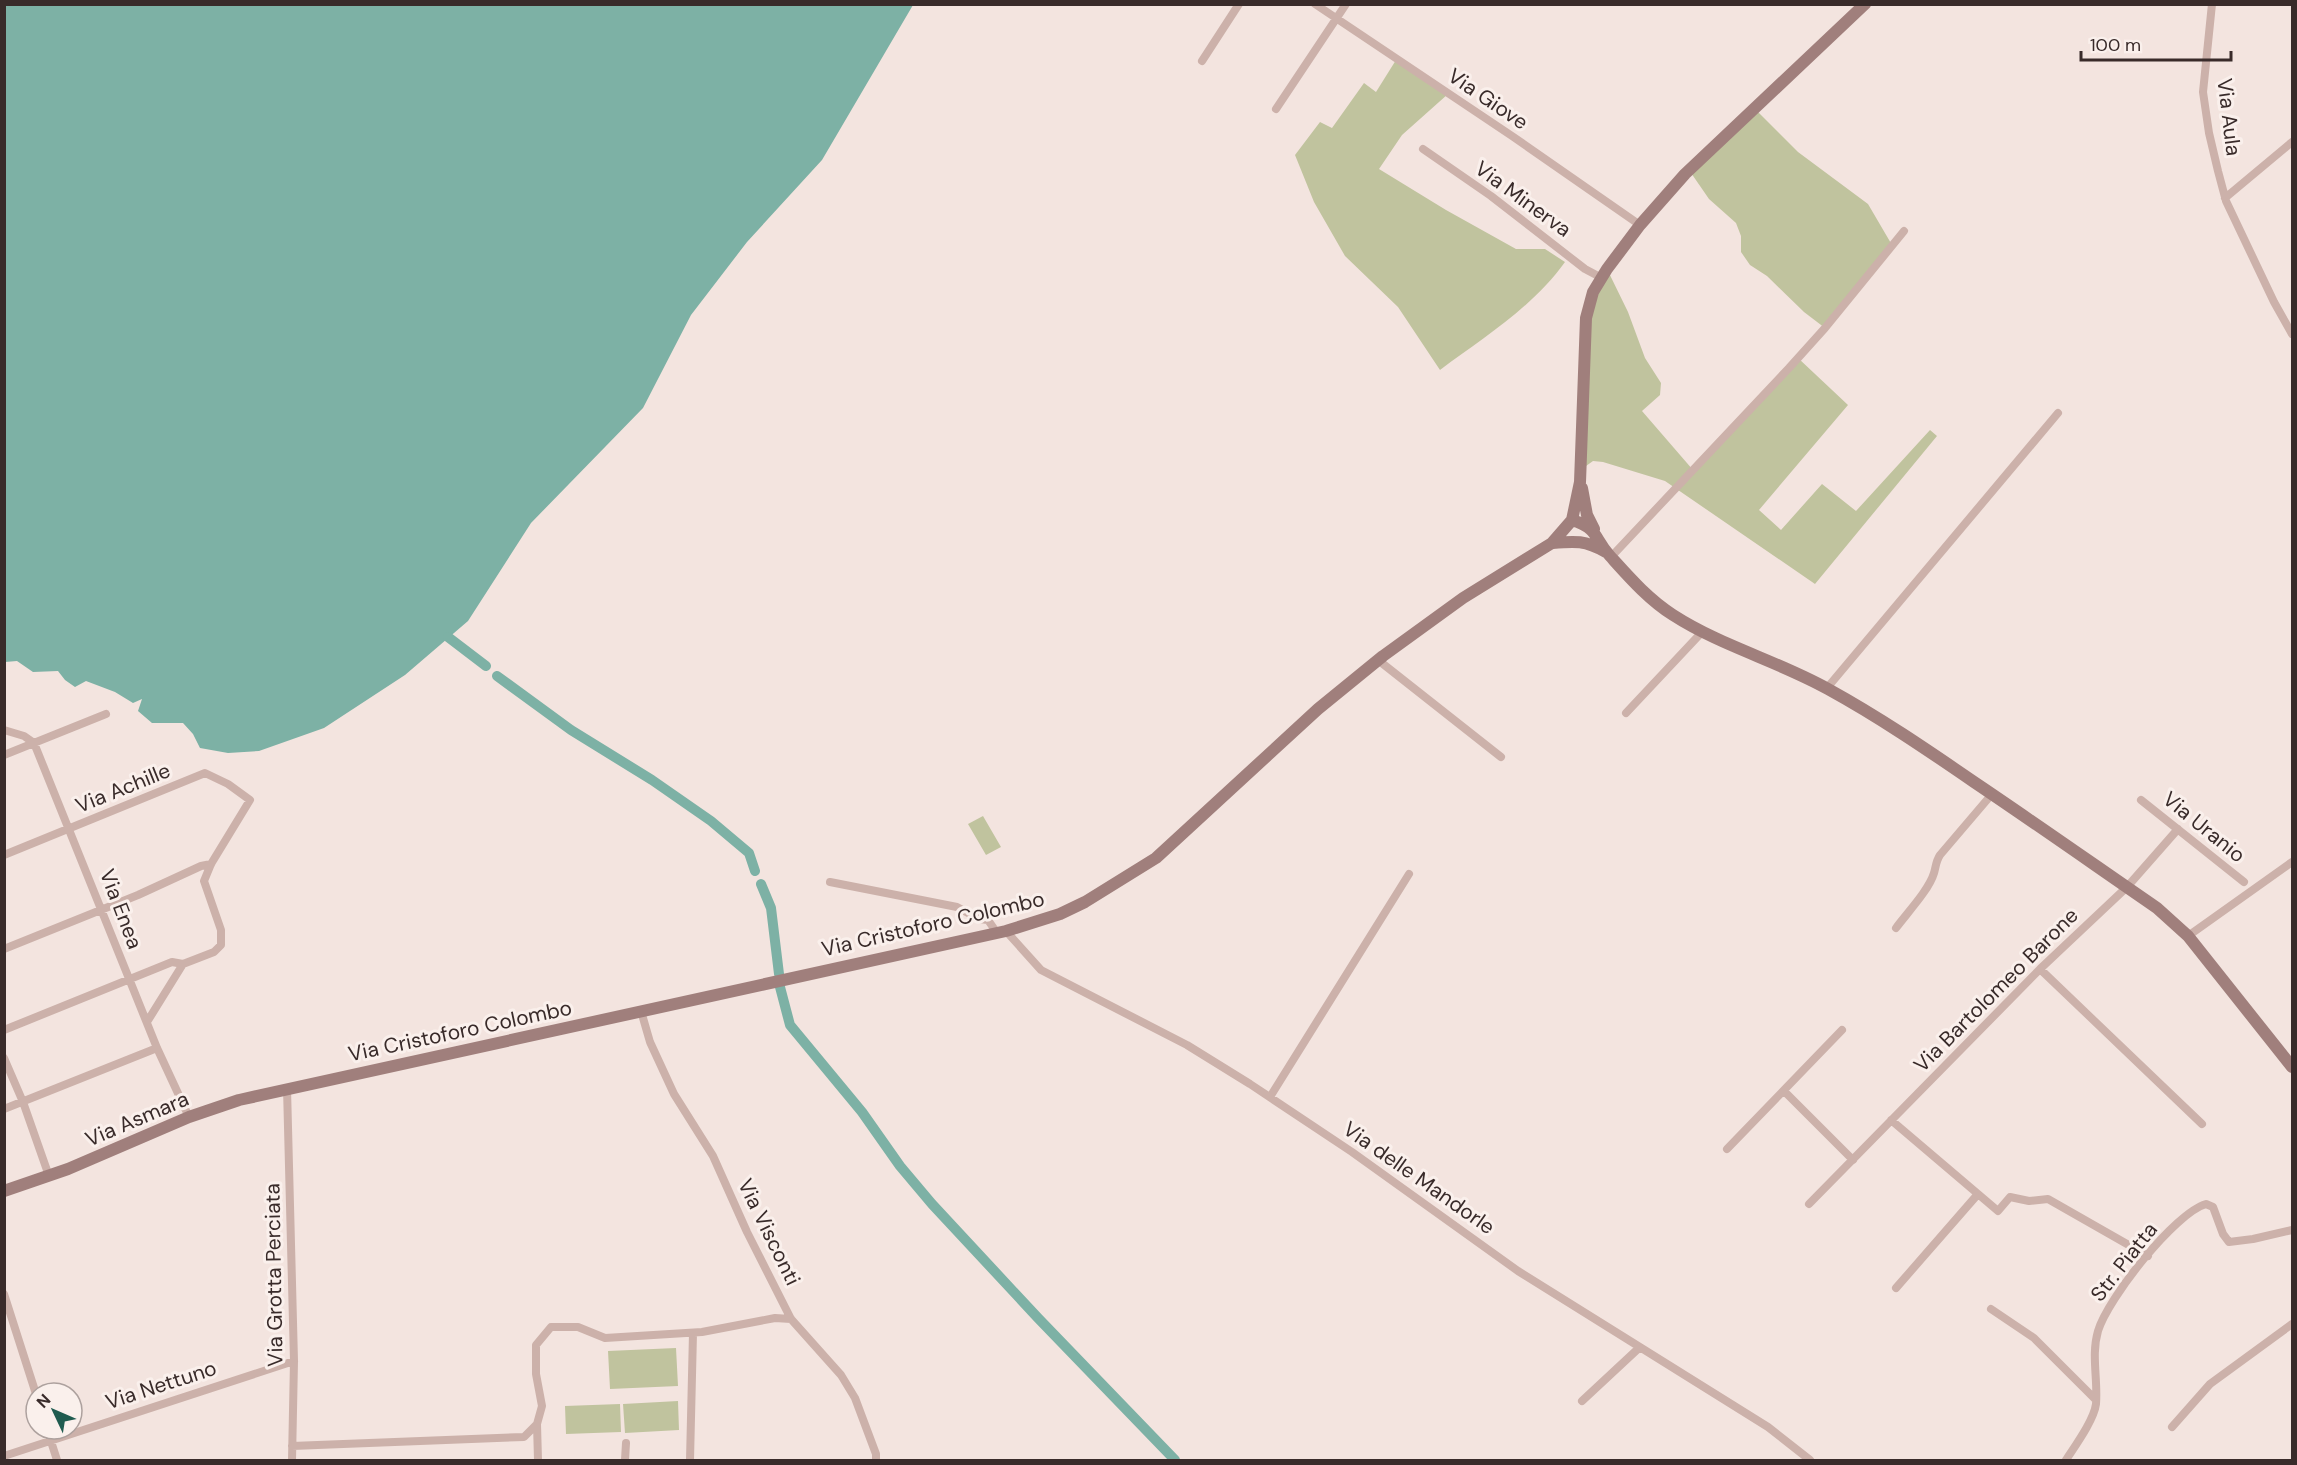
<svg xmlns="http://www.w3.org/2000/svg" width="2297" height="1465" font-family="'DM Sans',sans-serif">
  <style>
    .green { fill: #c0c39e }
    .water { fill: #7db1a5 }
    .lines { fill: none; stroke-linecap: round; stroke-linejoin: round }
    .canal { stroke: #7db1a5; stroke-width: 10 }
    .street { stroke: #ccb1aa; stroke-width: 8 }
    .secondary { stroke: #a07f7c; stroke-width: 12 }
    .labels { text-anchor: middle; dominant-baseline: central; stroke-width: 6; stroke-linejoin: round; paint-order: stroke }
    .street-label { font-size: 21px; fill: #392b2a; stroke: #faf0ec }
  </style>
  <rect width="100%" height="100%" fill="#f3e4df"/>
  <path class="green" d="M 1396,60 L 1448,94 L 1402,135 L 1379,169 L 1446,210 L 1516,249 L 1545,249 L 1565,262 C 1533,307 1483,338 1440,370 L 1398,307 L 1345,256 L 1314,202 L 1295,155 L 1320,122 L 1332,128 L 1364,83 L 1376,92 Z
    M 1754,108 L 1798,152 L 1868,204 L 1892,245 L 1825,328 L 1804,312 L 1767,276 L 1750,265 L 1741,252 L 1741,236 L 1736,223 L 1709,199 L 1689,170 Z
    M 1607,269 L 1628,312 L 1645,358 L 1661,383 L 1660,395 L 1642,411 L 1693,470 L 1798,358 L 1848,405 L 1759,510 L 1781,530 L 1822,484 L 1856,511 L 1930,430 L 1937,436 L 1815,584 L 1665,481 L 1603,462 L 1593,461 L 1586,466 L 1586,318 Z
    M 983,816 L 1001,847 L 986,855 L 968,824 Z
    M 676,1348 L 678,1386 L 610,1389 L 608,1351 Z
    M 678,1401 L 679,1430 L 625,1433 L 623,1404 Z
    M 620,1404 L 621,1432 L 566,1434 L 565,1406 Z"/>
  <path class="water" d="M 5,4 L 913,4 L 913,5 L 822,160 L 747,242 L 691,315 L 643,408 L 531,523 L 468,621 L 405,675 L 324,728 L 259,751 L 228,753 L 200,748 L 193,734 L 183,723 L 152,723 L 138,711 L 142,699 L 133,703 L 115,692 L 86,681 L 75,687 L 65,680 L 58,671 L 33,672 L 17,661 L 5,662 Z"/>
  <g class="lines">
    <path class="canal" d="M 448,637 L 486,666
      M 497,676 L 571,730 L 652,780 L 711,821 L 749,853 L 755,871
      M 761,884 L 771,908 L 779,974
      M 780,987 L 790,1025 L 862,1112 L 900,1166 L 932,1204 L 1038,1318 L 1175,1460"/>
    <path class="street" d="M 1315,4 L 1512,136 L 1640,225
      M 2212,4 L 2203,92 L 2209,133 L 2218,171 L 2226,201 L 2274,302 L 2292,334
      M 1202,61 L 1239,4
      M 1276,109 L 1346,4
      M 1423,149 L 1491,196 L 1585,269 L 1602,278
      M 2225,198 L 2292,142
      M 1611,557 L 1789,368 L 1825,328 L 1904,231
      M 1378,660 L 1501,757
      M 1827,688 L 2058,413
      M 1626,713 L 1703,631
      M 4,730 L 24,736 L 34,743 L 157,1048 L 189,1117
      M 4,755 L 106,714
      M 2141,800 L 2244,882
      M 4,855 L 205,773 L 228,784 L 250,800 L 211,864 L 204,881 L 221,930 L 221,945 L 214,952 L 183,964 L 147,1022
      M 830,882 L 957,907 L 979,919 L 988,920 L 997,933
      M 1896,928 C 1907,913 1929,890 1934,873 C 1936,866 1936,861 1940,855 L 1992,794
      M 1006,931 L 1041,970 L 1187,1045 L 1250,1084 L 1352,1152 L 1518,1271 L 1768,1427 L 1810,1460
      M 2188,936 L 2292,862
      M 4,949 L 138,895 L 201,866 L 211,864
      M 2040,969 L 2202,1124
      M 641,1011 L 650,1042 L 674,1094 L 713,1156 L 747,1232 L 791,1319 L 841,1375 L 855,1398 L 876,1454 L 876,1460
      M 4,1030 L 172,962 L 183,964
      M 4,1058 L 23,1102 L 49,1176
      M 287,1088 L 294,1361 L 292,1460
      M 1784,1091 L 1853,1160
      M 1270,1097 L 1409,874
      M 4,1109 L 157,1048
      M 1891,1120 L 1978,1194 L 1896,1288
      M 1727,1149 L 1842,1030
      M 1978,1194 L 1998,1211 L 2010,1197 L 2029,1201 L 2048,1199 L 2148,1256
      M 1809,1204 L 2040,969 L 2127,887 L 2178,829
      M 4,1294 L 36,1394
      M 1991,1309 L 2034,1338 L 2096,1400
      M 1582,1401 L 1640,1347
      M 537,1424 L 538,1460
      M 2172,1427 L 2210,1384 L 2292,1324
      M 47,1429 L 57,1460
      M 292,1446 L 524,1437 L 537,1424 L 542,1406 L 536,1374 L 536,1345 L 551,1327 L 578,1327 L 605,1338 L 702,1332 L 775,1318 L 791,1319
      M 4,1456 L 294,1361
      M 625,1460 L 626,1443
      M 690,1460 L 693,1333
      M 2066,1460 C 2075,1446 2094,1420 2096,1404 C 2098,1379 2091,1355 2098,1331 C 2108,1298 2175,1213 2206,1204 L 2213,1207 L 2223,1234 L 2229,1242 L 2253,1239 L 2292,1230"/>
    <path class="secondary" d="M 1582,488 L 1587,515 L 1594,529
      M 1572,520 C 1600,529 1593,538 1610,556 C 1629,577 1648,599 1673,615 C 1721,646 1778,661 1828,689 C 1879,717 1926,749 1974,782 C 2035,823 2096,866 2157,908 L 2188,936 L 2292,1067
      M 1552,543 C 1575,541 1585,540 1606,552
      M 4,1191 L 68,1169 L 189,1117 L 239,1100 L 1006,931 L 1060,914 L 1085,902 L 1156,858 L 1318,709 L 1383,656 L 1463,598 L 1552,543 L 1572,520 L 1580,482 L 1586,318 L 1593,292 L 1607,269 L 1640,225 L 1685,174 L 1865,4"/>
  </g>
  <g class="labels">
    <g class="street-label">
      <text transform="translate(1488 99) rotate(34)">Via Giove</text>
      <text transform="translate(2229 117) rotate(83)">Via Aula</text>
      <text transform="translate(1523 199) rotate(36)">Via Minerva</text>
      <text transform="translate(123 788) rotate(-22)">Via Achille</text>
      <text transform="translate(2204 827) rotate(39)">Via Uranio</text>
      <text transform="translate(121 909) rotate(69)">Via Enea</text>
      <text transform="translate(933 924) rotate(-13)">Via Cristoforo Colombo</text>
      <text transform="translate(1996 990) rotate(-45)">Via Bartolomeo Barone</text>
      <text transform="translate(460 1031) rotate(-12)">Via Cristoforo Colombo</text>
      <text transform="translate(137 1119) rotate(-23)">Via Asmara</text>
      <text transform="translate(1419 1178) rotate(35)">Via delle Mandorle</text>
      <text transform="translate(769 1232) rotate(64)">Via Visconti</text>
      <text transform="translate(2124 1262) rotate(-52)">Str. Piatta</text>
      <text transform="translate(274 1275) rotate(-91)">Via Grotta Perciata</text>
      <text transform="translate(161 1385) rotate(-18)">Via Nettuno</text>
    </g>
  </g>
  <rect width="2297" height="1465" fill="none" stroke="#392b2a" stroke-width="12"/>
  <g transform="translate(54 1411) rotate(314)"><circle r="28" fill="#faf0ec" stroke="#ada19e" stroke-width="1.5"/>
  <path d="M0-4.5L10 22L0 15L-10 22Z" fill="#1f5b4f"/>
  <text y="-9" font-size="16" font-weight="bold" text-anchor="middle" fill="#392b2a">N</text>
  </g>
  <path d="M2081 51v9h150v-9" fill="none" stroke="#392b2a" stroke-width="3"/>
  <text x="2090" y="51" font-size="18" fill="#392b2a" stroke="#faf0ec" stroke-width="4.5" paint-order="stroke">100 m</text>
</svg>
